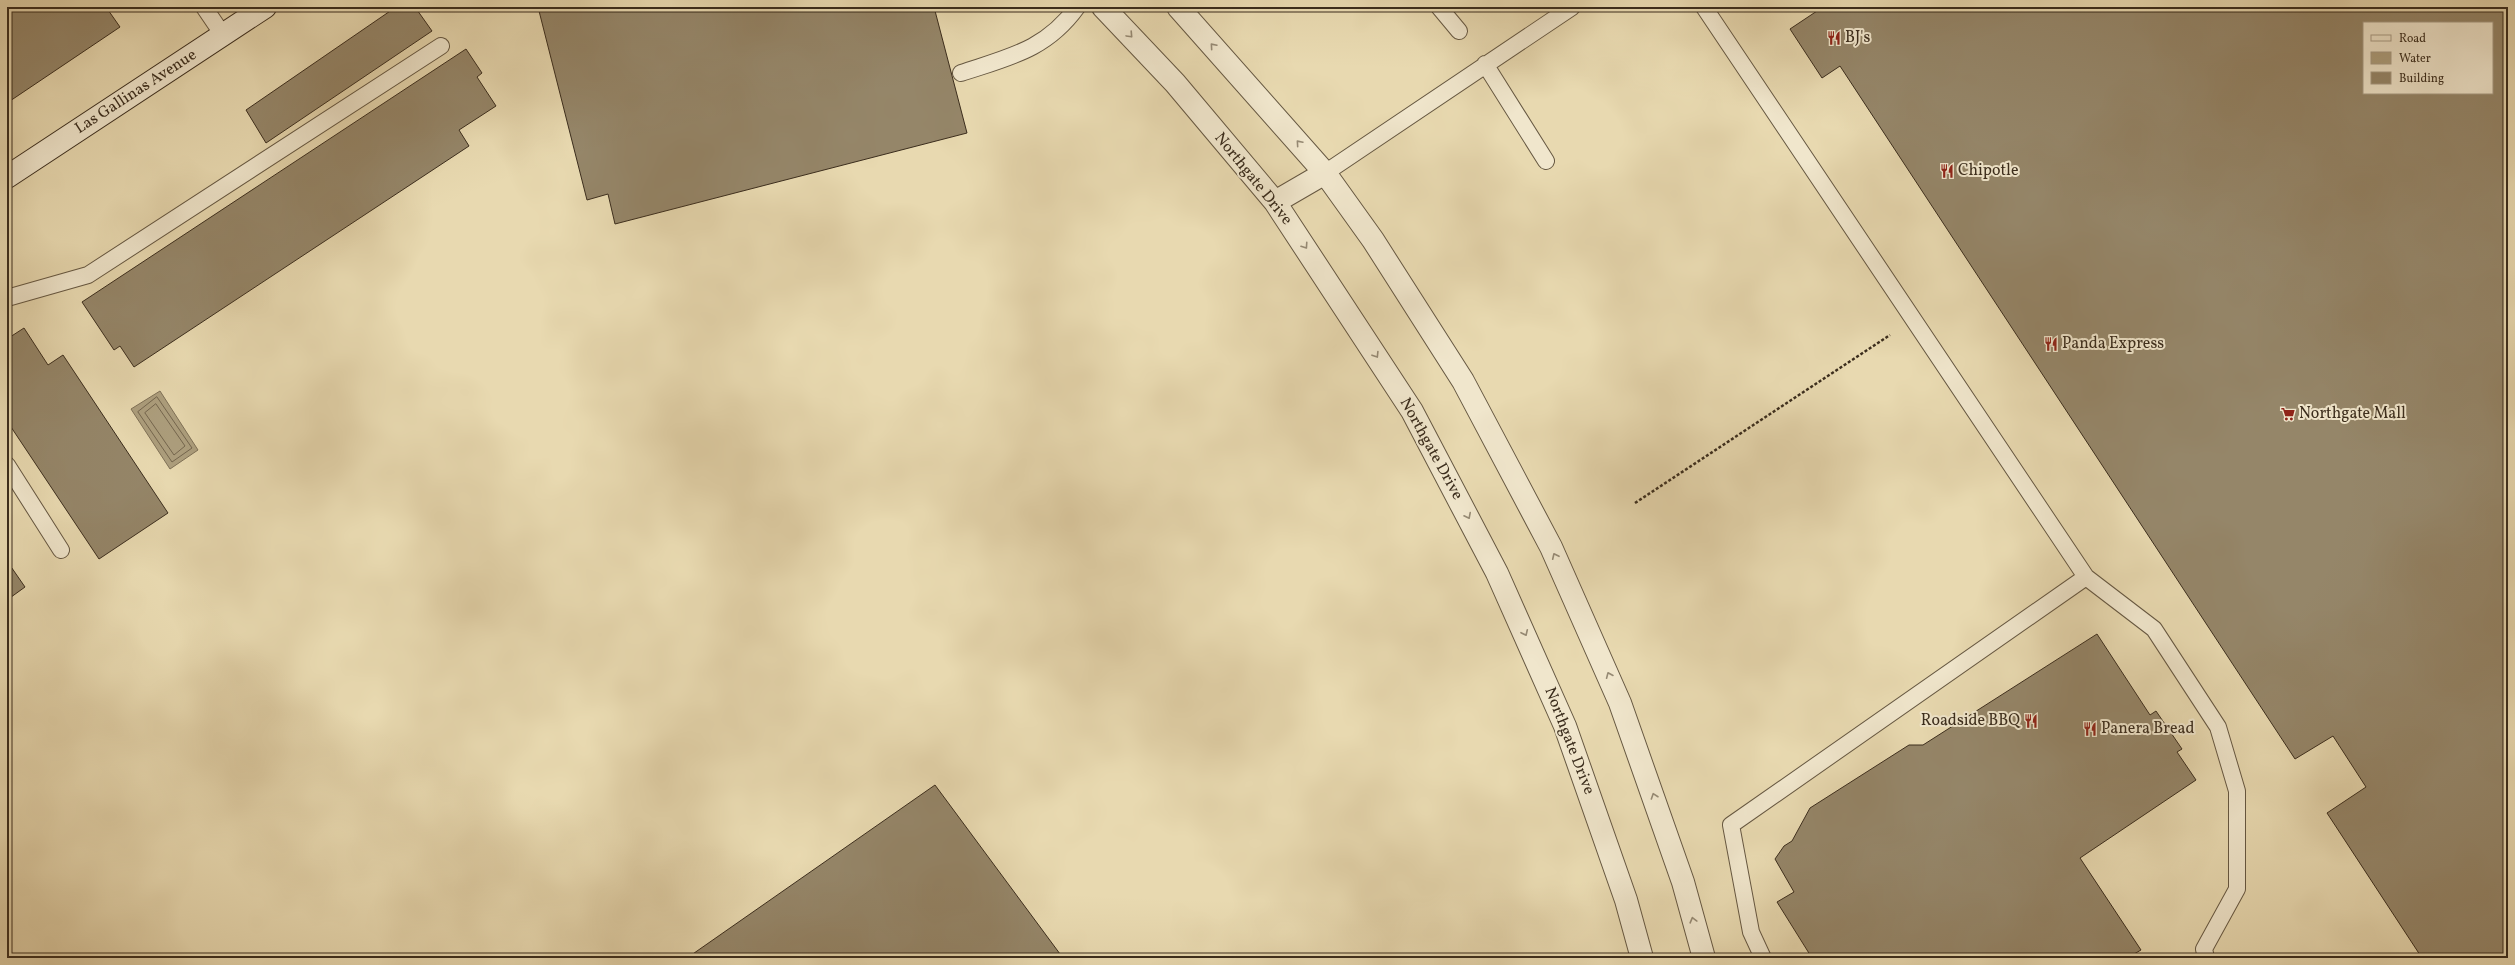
<svg xmlns="http://www.w3.org/2000/svg" width="2515" height="965" font-family="Vollkorn,serif">
  <style>
    .water { fill: #ad9f7e; stroke: #7f7157 }
    .lines { fill: none; stroke-linecap: round; stroke-linejoin: round }
    .shore { stroke: #74664e; stroke-width: 1 }
    .building { fill: #958669; stroke: #3b2d1d; fill-rule: evenodd }
    .service-casing { stroke: #665842; stroke-width: 18 }
    .tertiary-casing { stroke: #665842; stroke-width: 24 }
    .secondary-casing { stroke: #3b2d1d; stroke-width: 24 }
    .path { stroke: #3b2d1d; stroke-width: 2.5; stroke-dasharray: 3 2; stroke-linecap: butt }
    .service { stroke: #f0e6cc; stroke-width: 16 }
    .tertiary { stroke: #f0e6cc; stroke-width: 22 }
    .secondary { stroke: #f0e6cc; stroke-width: 22 }
    .oneway { stroke: #968a74 }
    .labels { text-anchor: middle; dominant-baseline: central; stroke-width: 4; stroke-linejoin: round; paint-order: stroke }
    .poi-label { font-size: 16px; fill: #3b2d1d; stroke: #f0e6cc; text-anchor: start }
    .street-label { font-size: 16px; fill: #3b2d1d; stroke: #f0e6cc }
  </style>
  <rect width="100%" height="100%" fill="#e8d9b0"/>
  <filter id="stains"><feTurbulence type="fractalNoise" baseFrequency=".005" numOctaves="4"/><feColorMatrix values="0 0 0 0 .2 0 0 0 0 .09 0 0 0 0 .02 0 0 0 .5 -.17"/></filter>
  <radialGradient id="worn" r=".72"><stop offset=".6" stop-color="#630" stop-opacity="0"/><stop offset="1" stop-color="#630" stop-opacity=".3"/></radialGradient>
  <path class="water" d="M 160,391 L 198,450 L 170,469 L 131,409 Z"/>
  <g class="lines">
    <path class="shore" d="M 157,397 L 192,448 L 172,462 L 138,412 Z
      M 156,404 L 185,446 L 174,455 L 145,413 Z"/>
  </g>
  <path class="building" d="M 7,7 L 106,7 L 120,27 L 7,103 Z
    M 396,7 L 415,7 L 432,31 L 266,143 L 246,110 Z
    M 538,7 L 934,7 L 967,133 L 615,224 L 608,194 L 587,200 Z
    M 1823,7 L 2508,7 L 2508,958 L 2422,958 L 2327,813 L 2366,787 L 2333,736 L 2295,759 L 1840,66 L 1822,78 L 1790,29 ZM 2364,23 L 2492,23 L 2492,93 L 2364,93 Z
    M 466,49 L 482,73 L 477,77 L 496,106 L 459,130 L 469,146 L 134,367 L 120,346 L 114,350 L 82,302 Z
    M 24,328 L 48,365 L 63,355 L 168,513 L 99,559 L 7,421 L 7,339 Z
    M 7,561 L 25,587 L 7,600 Z
    M 2097,634 L 2150,715 L 2156,711 L 2182,749 L 2177,752 L 2196,780 L 2080,858 L 2141,950 L 2127,958 L 1812,958 L 1777,902 L 1794,892 L 1775,859 L 1784,846 L 1792,841 L 1810,808 L 1909,745 L 1923,745 Z
    M 935,785 L 1063,958 L 687,958 Z"/>
  <g class="lines">
    <defs>
      <path id="service" d="M 204,7 L 223,35
        M 1439,7 L 1459,31
        M 1704,7 L 2086,577 L 1731,825 L 1751,932 L 1763,958
        M 1485,64 L 1546,161
        M 961,73 C 1009,57 1046,50 1077,7
        M 1325,173 L 1572,7
        M 7,298 L 88,275 L 441,46
        M 7,465 L 61,550
        M 2086,577 L 2154,629 L 2218,727 L 2237,791 L 2237,889 L 2204,949 L 2206,958"/>
      <path id="tertiary" d="M 1103,7 L 1175,83 L 1275,202 L 1412,411 L 1497,573 L 1565,726 L 1626,900 L 1642,958
        M 1178,7 L 1325,173 L 1373,240 L 1463,381 L 1551,547 L 1620,703 L 1683,882 L 1704,958
        M 1275,202 L 1325,173"/>
      <path id="secondary" d="M 7,177 L 265,7"/>
    </defs>
    <use href="#service" class="service-casing"/>
    <use href="#tertiary" class="tertiary-casing"/>
    <use href="#secondary" class="secondary-casing"/>
    <path class="path" d="M 1635,503 L 1890,335"/>
    <use href="#service" class="service"/>
    <use href="#tertiary" class="tertiary"/>
    <use href="#secondary" class="secondary"/>
  </g>
  <defs><path id="oneway-chevron" d="M-2-3.5L2.5 0L-2 3.5" fill="none" stroke-width="1.6" stroke-linecap="round" stroke-linejoin="round"/></defs>
  <g class="oneway">
    <use href="#oneway-chevron" transform="translate(1130 35) rotate(47)"/>
    <use href="#oneway-chevron" transform="translate(1213 46) rotate(-131)"/>
    <use href="#oneway-chevron" transform="translate(1299 143) rotate(-131)"/>
    <use href="#oneway-chevron" transform="translate(1305 246) rotate(56)"/>
    <use href="#oneway-chevron" transform="translate(1376 355) rotate(58)"/>
    <use href="#oneway-chevron" transform="translate(1468 516) rotate(63)"/>
    <use href="#oneway-chevron" transform="translate(1555 556) rotate(-115)"/>
    <use href="#oneway-chevron" transform="translate(1525 633) rotate(65)"/>
    <use href="#oneway-chevron" transform="translate(1609 675) rotate(-113)"/>
    <use href="#oneway-chevron" transform="translate(1654 796) rotate(-109)"/>
    <use href="#oneway-chevron" transform="translate(1693 920) rotate(-105)"/>
  </g>
  <defs>
    <symbol id="restaurant-bare" viewBox="-9 -9 18 18"><path d="M-5-6h1v4h1v-4h1v4h1v-4h1v5L-1.5 .5V6h-2V.5L-5-1ZM5-6V6H3V1.5H1.5Q1.5-4 5-6Z" fill="#8f2418" stroke="#f0e6cc" stroke-width="2.5" paint-order="stroke"/></symbol>
    <symbol id="supermarket-bare" viewBox="-9 -9 18 18"><path d="M-6-5.5h2.5l.6 2H6L4.5 2H-2.5L-4.4-4H-6ZM-1.5 3.2a1.3 1.3 0 1 0 .1 0ZM3 3.2a1.3 1.3 0 1 0 .1 0Z" fill="#8f2418" stroke="#f0e6cc" stroke-width="2.5" paint-order="stroke"/></symbol>
  </defs>
  <g fill-rule="evenodd">
    <use href="#restaurant-bare" x="1824" y="28" width="20" height="20"/>
    <use href="#restaurant-bare" x="1937" y="161" width="20" height="20"/>
    <use href="#restaurant-bare" x="2041" y="334" width="20" height="20"/>
    <use href="#supermarket-bare" x="2278" y="404" width="20" height="20"/>
    <use href="#restaurant-bare" x="2021" y="711" width="20" height="20"/>
    <use href="#restaurant-bare" x="2080" y="719" width="20" height="20"/>
  </g>
  <g class="labels">
    <g class="poi-label">
      <text x="1845" y="38">BJ's</text>
      <text x="1958" y="171">Chipotle</text>
      <text x="2062" y="344">Panda Express</text>
      <text x="2299" y="414">Northgate Mall</text>
      <text x="2020" y="721" text-anchor="end">Roadside BBQ</text>
      <text x="2101" y="729">Panera Bread</text>
    </g>
    <g class="street-label">
      <text transform="translate(136 92) rotate(-33)">Las Gallinas Avenue</text>
      <text transform="translate(1253 179) rotate(51)">Northgate Drive</text>
      <text transform="translate(1431 449) rotate(61)">Northgate Drive</text>
      <text transform="translate(1569 741) rotate(69)">Northgate Drive</text>
    </g>
  </g>
  <rect width="2515" height="965" fill="none" stroke="#e8d9b0" stroke-width="24"/>
  <rect x="8" y="8" width="2499" height="949" fill="none" stroke="#3b2d1d" stroke-width="2"/>
  <rect x="12" y="12" width="2491" height="941" fill="none" stroke="#3b2d1d"/>
  <rect x="2363" y="22" width="130" height="72" fill="#f0e6cc" stroke="#a89c86"/>
  <rect x="2371" y="35" width="20" height="6" fill="#f0e6cc" stroke="#a89c86"/>
  <text x="2399" y="42" font-size="12" fill="#3b2d1d">Road</text>
  <rect x="2371" y="52" width="20" height="12" fill="#ad9f7e" stroke="#a89c86"/>
  <text x="2399" y="62" font-size="12" fill="#3b2d1d">Water</text>
  <rect x="2371" y="72" width="20" height="12" fill="#958669" stroke="#a89c86"/>
  <text x="2399" y="82" font-size="12" fill="#3b2d1d">Building</text>
  <rect width="100%" height="100%" filter="url(#stains)"/>
  <rect width="100%" height="100%" fill="url(#worn)"/>
</svg>
